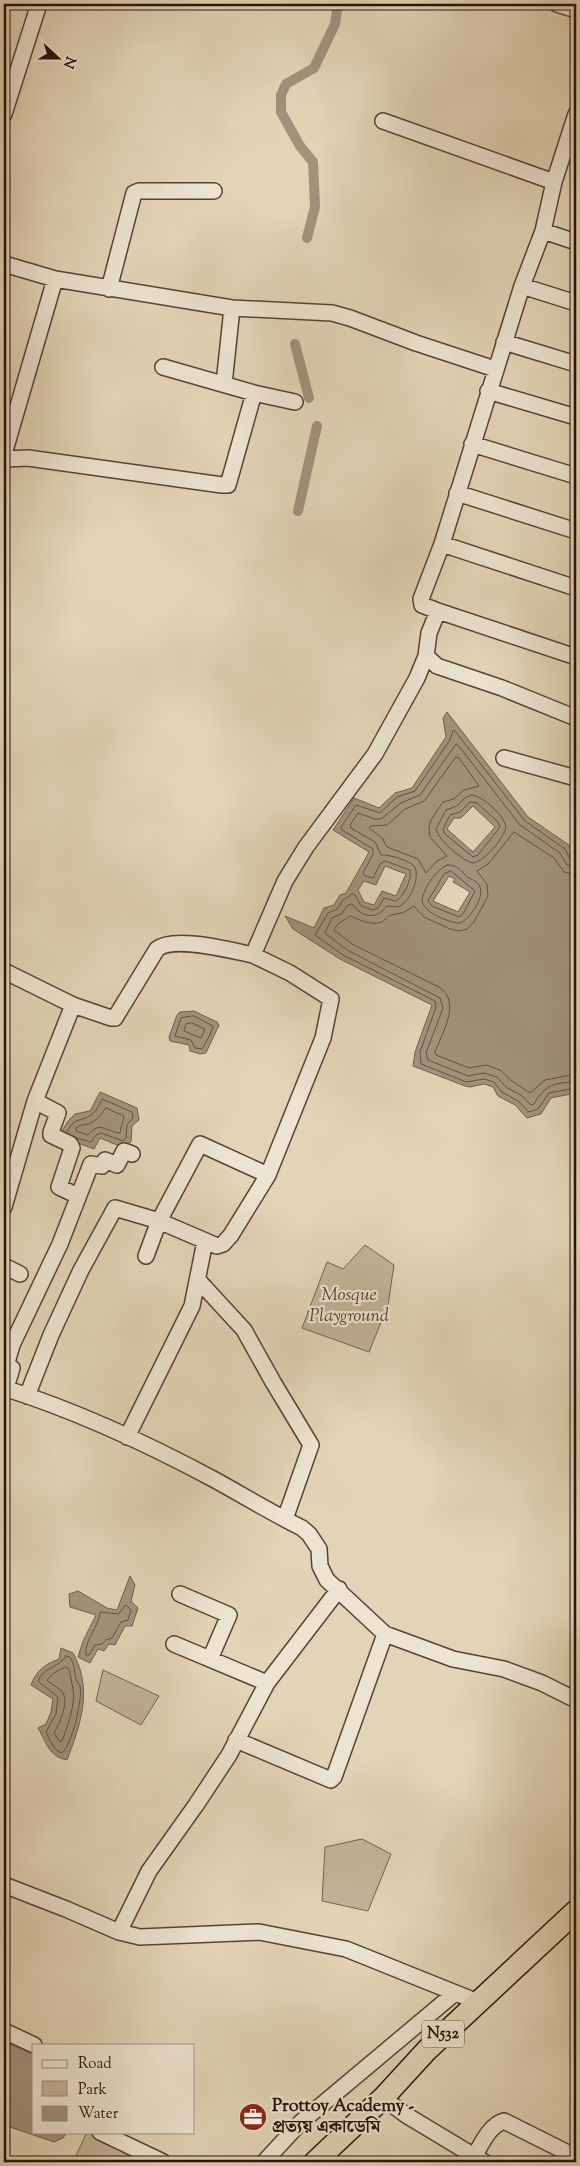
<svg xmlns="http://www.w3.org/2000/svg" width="580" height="2166" font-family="'Sorts Mill Goudy','Noto Serif Bengali',serif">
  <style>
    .green { fill: #c2b399; stroke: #746352 }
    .water { fill: #a2927c; stroke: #715f4f; fill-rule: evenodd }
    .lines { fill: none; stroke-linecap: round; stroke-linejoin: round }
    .shore { stroke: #645244; stroke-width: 1 }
    .canal { stroke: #a2927c; stroke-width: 10 }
    .minor-casing { stroke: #564336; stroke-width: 18 }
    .highway-casing { stroke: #27130c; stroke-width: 24 }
    .minor { stroke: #ece3d0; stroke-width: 15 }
    .highway { stroke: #e2d4b6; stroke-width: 21 }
    .labels { text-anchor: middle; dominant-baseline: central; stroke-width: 4.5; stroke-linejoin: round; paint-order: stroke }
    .shield { fill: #ece3d0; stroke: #625147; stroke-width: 1 }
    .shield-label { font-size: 16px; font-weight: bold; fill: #27130c }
    .park-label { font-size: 18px; font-style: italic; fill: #564336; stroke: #ece3d0 }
    .poi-label { font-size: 18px; font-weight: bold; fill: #27130c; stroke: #ece3d0; text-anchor: start }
  </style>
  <rect width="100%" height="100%" fill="#e2d4b6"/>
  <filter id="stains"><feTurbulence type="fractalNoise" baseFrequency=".004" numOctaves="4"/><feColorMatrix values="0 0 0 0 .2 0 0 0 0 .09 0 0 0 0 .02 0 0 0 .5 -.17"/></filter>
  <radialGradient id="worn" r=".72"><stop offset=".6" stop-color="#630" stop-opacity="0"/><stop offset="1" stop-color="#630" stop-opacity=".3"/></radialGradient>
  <path class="green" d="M 365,1245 L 394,1265 L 388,1305 L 369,1352 L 302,1328 L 327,1262 L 343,1269 Z
    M 103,1670 L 159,1696 L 141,1725 L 96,1701 Z
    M 362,1839 L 391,1854 L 368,1911 L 322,1901 L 325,1847 Z
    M 87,2132 L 96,2132 L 149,2162 L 73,2162 Z"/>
  <path class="water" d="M 447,712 L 528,817 L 569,845 L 576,860 L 576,1093 L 551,1098 L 541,1114 L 527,1118 L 515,1105 L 498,1096 L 493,1087 L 484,1084 L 470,1087 L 465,1086 L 413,1066 L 415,1052 L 432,1005 L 340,959 L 293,929 L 285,916 L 314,928 L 324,908 L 334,905 L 340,895 L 346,893 L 369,852 L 333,830 L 354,798 L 379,808 L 395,793 L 412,788 L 446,737 L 443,718 ZM 473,806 L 495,827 L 473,852 L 447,829 L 454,818 L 461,818 ZM 385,866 L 406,874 L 396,896 L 382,891 L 374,905 L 364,902 L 358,890 L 364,881 L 376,885 ZM 449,876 L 455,879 L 453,882 L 470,892 L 458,912 L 433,901 Z
    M 194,1011 L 217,1022 L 219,1025 L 206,1053 L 200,1054 L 190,1051 L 189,1045 L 170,1041 L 169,1037 L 177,1015 L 180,1012 Z
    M 100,1092 L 137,1108 L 139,1120 L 132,1126 L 131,1142 L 122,1147 L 100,1138 L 94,1149 L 59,1136 L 68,1121 L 75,1114 L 90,1111 Z
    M 130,1576 L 135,1585 L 131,1601 L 138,1608 L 132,1626 L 125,1626 L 115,1645 L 109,1644 L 104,1651 L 98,1649 L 90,1663 L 78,1657 L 83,1641 L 96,1615 L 70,1607 L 69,1594 L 78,1591 L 107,1608 L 117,1610 Z
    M 61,1648 L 73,1653 C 93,1689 81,1723 67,1760 C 48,1756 47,1743 38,1728 L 46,1724 L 51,1712 L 53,1699 L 31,1685 C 36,1671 45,1664 59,1659 Z
    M 9,2043 L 34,2054 L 34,2132 L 67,2132 L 63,2138 L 54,2142 L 4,2125 L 4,2045 Z"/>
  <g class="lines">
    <path class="shore" d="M 456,757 L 459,758 L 479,786 L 464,790 L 454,799 L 443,802 L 431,820 L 429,827 L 430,837 L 447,856 L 437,861 L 426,873 L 418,859 L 387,847 L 382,838 L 369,828 L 371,826 L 387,825 L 405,809 L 424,801 Z
      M 472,795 C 484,797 504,815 506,827 C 504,838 485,861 473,863 C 463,861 438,840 436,829 L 446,810 L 457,806 L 465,798 Z
      M 470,802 L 477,803 L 498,822 L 500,827 L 478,855 L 473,857 L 445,834 L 443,829 L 450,815 L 460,812 Z
      M 576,861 L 570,859 L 565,849 L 525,821 L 455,731 L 453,730 L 450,740 L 415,791 L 397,797 L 380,813 L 356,805 L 341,827 L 342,830 L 373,849 L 373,854 L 363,873 L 365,876 L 373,878 L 380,864 L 385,861 L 410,870 C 412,879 404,898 395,901 L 384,898 L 378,908 L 373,910 L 361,906 L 355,895 L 352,894 L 343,900 L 337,909 L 328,913 L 315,935 L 343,955 L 435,1001 L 436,1007 L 420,1052 L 421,1064 L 466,1082 L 484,1079 L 494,1082 L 502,1092 L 518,1101 L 529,1112 L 538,1109 L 549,1093 L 576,1088
      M 448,865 C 456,865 460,869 465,875 C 469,879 477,880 480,887 C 485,897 469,920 460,923 C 449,923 426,913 422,902 C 422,890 437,868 448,865 Z
      M 576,867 L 567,865 L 560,853 L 520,825 L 458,745 L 456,744 L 420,795 L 401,803 L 381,819 L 375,819 L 358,813 L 350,825 L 351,828 L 375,842 L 381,855 C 392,855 408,860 415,867 C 420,879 410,902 398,907 L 387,906 C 377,920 362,918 352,904 L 348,905 L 341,914 L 332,918 L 325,933 L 347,950 L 440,998 L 443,1008 L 426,1053 L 428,1060 L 468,1076 L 484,1073 L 497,1077 L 506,1087 L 522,1096 L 531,1105 L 534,1104 C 546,1084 554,1083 576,1082
      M 451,871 L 475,891 L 463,914 L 459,917 L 432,906 L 428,901 L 444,874 Z
      M 576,875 L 564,872 L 554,858 L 514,832 L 488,864 L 477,871 L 487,884 L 488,896 L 474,922 L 467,929 L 459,931 L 450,929 L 424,917 L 414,906 C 402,914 404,912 392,915 C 388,915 385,920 382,922 C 371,926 360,920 350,916 L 338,924 L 334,930 L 352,944 L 439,987 C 462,1002 442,1033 435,1052 L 436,1055 L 469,1068 L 486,1065 L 500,1070 L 512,1081 L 530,1093 L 545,1080 L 576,1074
      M 194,1016 L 213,1026 L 210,1035 L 202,1049 L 195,1048 L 191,1040 L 175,1036 L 181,1018 Z
      M 192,1023 L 205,1029 L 201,1038 L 184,1031 L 186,1024 Z
      M 106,1108 L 124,1116 L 120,1133 C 105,1132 101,1120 88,1135 L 76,1131 L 76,1128 C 80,1124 82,1126 88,1124 C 97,1121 101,1114 106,1108 Z
      M 67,1133 C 74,1116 79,1123 91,1115 C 97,1111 99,1105 102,1099 L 132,1112 L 133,1118 L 127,1125 L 126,1138 L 123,1141 L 101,1133 L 96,1135 L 91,1142 L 76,1138
      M 126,1605 L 131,1610 L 128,1620 L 121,1622 L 112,1638 L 106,1640 L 102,1644 L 95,1645 L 89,1655 L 86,1655 C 84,1640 99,1627 100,1612 L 118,1614 Z
      M 66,1656 L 70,1657 C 75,1666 74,1670 76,1679 C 77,1682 79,1684 80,1686 C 83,1699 72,1745 62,1753 C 54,1751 49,1739 46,1732 L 56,1714 L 58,1697 L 38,1681 C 42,1668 60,1667 66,1656 Z
      M 66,1667 L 69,1669 C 70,1676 72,1682 73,1689 C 76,1703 67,1728 62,1741 L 60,1742 L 54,1733 C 59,1724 69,1704 63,1693 C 59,1687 51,1685 47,1680 L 54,1673 Z"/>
    <path class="canal" d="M 307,238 L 315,207 L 313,162 L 300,146 L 281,112 L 281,95 L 286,84 L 314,68 L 335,24 L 338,4
      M 295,344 L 309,398
      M 298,511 L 317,426"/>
    <defs>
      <path id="minor" d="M 557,4 L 576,10
        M 4,114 L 39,4
        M 383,121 L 554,182
        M 543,231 L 576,242
        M 4,264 L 55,279 L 232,308 L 224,384
        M 522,286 L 576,303
        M 109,289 L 134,193 L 139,191 L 214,191
        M 232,308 L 332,313 L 350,318 L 416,343 L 495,369
        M 504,342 L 576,364
        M 488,391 L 576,417
        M 254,393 L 295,402
        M 472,444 L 576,476
        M 4,454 L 55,279
        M 4,459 L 28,458 L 222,485 L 228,485 L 254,393 L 163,367
        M 457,493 L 576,531
        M 442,544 L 576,588
        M 438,611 L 576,657
        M 426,656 L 437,666 L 502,688 L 576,718
        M 504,758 L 576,778
        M 4,971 L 73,1005 L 35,1101 L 4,1207
        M 73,1005 L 111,1018 L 115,1018 L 157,949 C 174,935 233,951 253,955
        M 35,1101 L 58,1113 L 51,1132 L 51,1135 L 70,1144 L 72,1148 L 59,1187 L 78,1196
        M 146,1256 L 159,1221 L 217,1246 L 223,1244 L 231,1235 L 268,1175 L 323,1038 L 331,999 L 290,973 L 253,955 L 285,881 L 306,847 L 375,754 L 417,678 L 426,656 L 429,633 L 438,611 L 422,605 L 421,599 L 442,544 L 522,286 L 543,231 L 554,182 L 576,114
        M 4,1266 L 20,1274
        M 198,1280 L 244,1330 L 273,1382 L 311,1445 L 285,1519
        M 4,1388 C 77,1411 148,1444 215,1480 C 244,1496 272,1513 302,1528 L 309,1534 L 319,1549 L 320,1566 L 327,1580 L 385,1634 L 453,1659 L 504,1669 L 542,1683 L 576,1700
        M 6,1388 L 12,1368 L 6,1366 L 12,1345 L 60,1244 L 91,1164 L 102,1166 L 105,1160 L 117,1165 L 124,1151 L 132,1154
        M 27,1396 L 51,1335 L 81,1270 L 115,1208 L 159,1221 L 200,1144 L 268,1175
        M 127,1437 L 192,1306 L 205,1241
        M 180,1594 L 229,1615 L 210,1659
        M 174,1644 L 267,1683
        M 236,1740 L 331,1780 L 334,1777 L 385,1634
        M 4,1885 L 66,1909 L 119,1932 L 140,1937 L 259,1932 L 346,1949 L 478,2002
        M 119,1932 L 149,1871 L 196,1805 L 229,1755 L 267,1683 L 339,1589
        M 4,2031 L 34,2045
        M 383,2098 L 406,2115 L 484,2162
        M 100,2132 L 163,2162
        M 475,2155 C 482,2143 490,2125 504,2121 L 576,2157
        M 264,2162 L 300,2123 L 455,1993"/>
      <path id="highway" d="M 315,2162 L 383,2098 L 427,2050 L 576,1911"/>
    </defs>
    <use href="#minor" class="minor-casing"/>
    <use href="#highway" class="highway-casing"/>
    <use href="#minor" class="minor"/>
    <use href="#highway" class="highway"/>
  </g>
  <defs>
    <symbol id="office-disc" viewBox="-11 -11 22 22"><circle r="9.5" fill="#8f2418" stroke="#ece3d0"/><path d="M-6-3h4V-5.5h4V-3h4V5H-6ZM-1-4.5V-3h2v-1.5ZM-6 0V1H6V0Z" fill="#fff"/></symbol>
  </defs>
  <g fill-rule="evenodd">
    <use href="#office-disc" x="237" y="2101" width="32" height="32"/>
  </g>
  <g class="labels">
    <rect class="shield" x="422" y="2020.5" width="42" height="27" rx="4"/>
    <g class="shield-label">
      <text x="443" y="2034">N532</text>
    </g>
    <g class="park-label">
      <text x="349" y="1296">Mosque<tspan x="349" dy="21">Playground</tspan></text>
    </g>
    <g class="poi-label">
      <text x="272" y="2107">Prottoy Academy -<tspan x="272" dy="21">প্রত্যয় একাডেমি</tspan></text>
    </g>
  </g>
  <rect width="580" height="2166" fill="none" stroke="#e2d4b6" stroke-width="20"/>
  <rect x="5" y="5" width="570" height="2156" fill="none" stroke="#27130c" stroke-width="2.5"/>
  <rect x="10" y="10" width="560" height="2146" fill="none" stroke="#27130c"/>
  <rect x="32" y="2044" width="162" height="90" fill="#ece3d0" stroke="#9d9082"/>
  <rect x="42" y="2060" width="25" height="8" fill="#ece3d0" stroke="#9d9082"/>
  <text x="78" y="2068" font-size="15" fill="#27130c">Road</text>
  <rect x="42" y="2081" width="25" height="15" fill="#c2b399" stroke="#9d9082"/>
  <text x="78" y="2094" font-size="15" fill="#27130c">Park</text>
  <rect x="42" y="2106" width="25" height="15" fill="#a2927c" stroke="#9d9082"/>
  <text x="78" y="2118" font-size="15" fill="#27130c">Water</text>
  <g transform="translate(58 58) rotate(111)" stroke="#ece3d0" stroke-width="4" paint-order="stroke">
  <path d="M0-4L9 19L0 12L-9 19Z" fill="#27130c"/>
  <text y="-8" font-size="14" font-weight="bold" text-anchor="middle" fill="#27130c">N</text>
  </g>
  <rect width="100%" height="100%" filter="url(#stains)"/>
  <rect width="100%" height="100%" fill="url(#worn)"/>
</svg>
